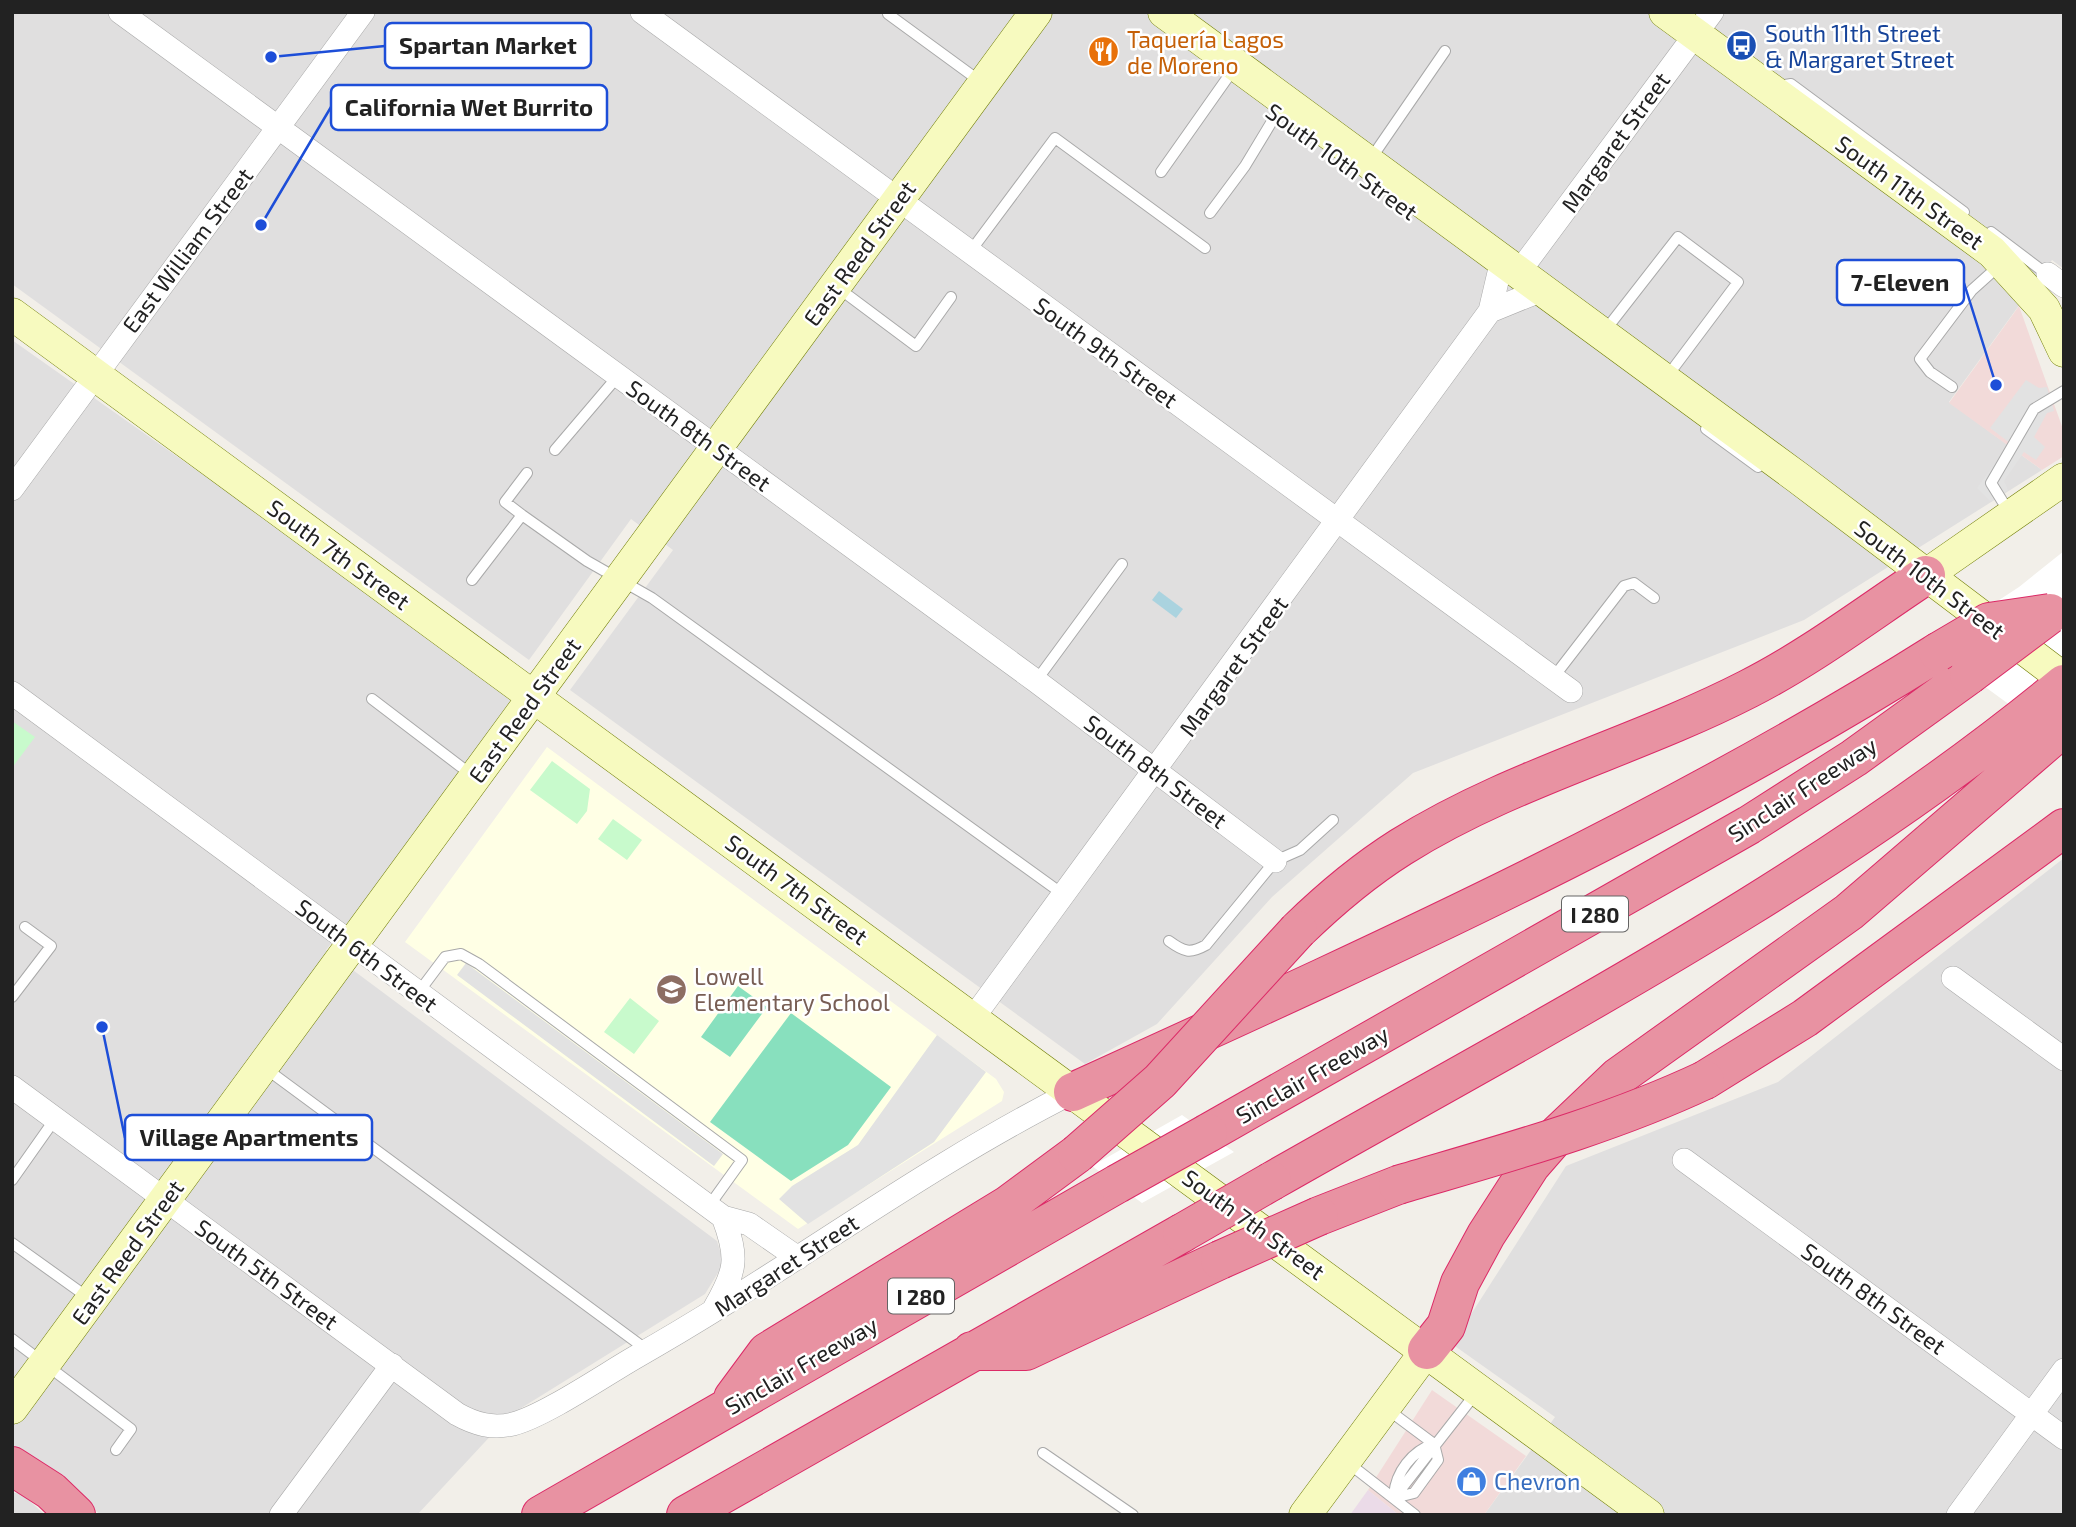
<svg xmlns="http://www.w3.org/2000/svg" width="2076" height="1527" font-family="'Exo 2',sans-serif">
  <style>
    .residential { fill: #e0dfdf }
    .commercial { fill: #f2dad9 }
    .industrial { fill: #ebdbe8 }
    .education { fill: #ffffe5 }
    .park { fill: #c8facc }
    .pitch { fill: #88e0be }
    .parking { fill: #e2e2e2 }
    .water { fill: #aad3df }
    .pier { fill: #fff }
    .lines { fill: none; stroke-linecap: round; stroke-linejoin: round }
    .lane-casing { stroke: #a9a9a9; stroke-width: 12 }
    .street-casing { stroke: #a9a9a9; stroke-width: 24 }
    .secondary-casing { stroke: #707d05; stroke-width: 33 }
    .highway-casing { stroke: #dc2a67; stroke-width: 40 }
    .lane { stroke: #fff; stroke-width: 10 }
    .street { stroke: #fff; stroke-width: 23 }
    .secondary { stroke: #f7fabf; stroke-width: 32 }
    .highway { stroke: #e892a2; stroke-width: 38 }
    .highway-bridge-casing { stroke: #dc2a67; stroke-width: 40; stroke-linecap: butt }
    .highway-bridge { stroke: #e892a2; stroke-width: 38 }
    .labels { text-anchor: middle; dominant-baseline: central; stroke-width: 5; stroke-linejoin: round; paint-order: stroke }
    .shield { fill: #fff; stroke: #646464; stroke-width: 2 }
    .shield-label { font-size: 21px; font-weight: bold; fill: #222 }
    .transit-label { font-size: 23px; fill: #164399; stroke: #fff; text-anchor: start }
    .food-label { font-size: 23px; fill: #c56008; stroke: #fff; text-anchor: start }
    .street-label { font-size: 23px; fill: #222; stroke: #fff }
    .education-label { font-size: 23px; fill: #785e54; stroke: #fff; text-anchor: start }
    .shop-label { font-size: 23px; fill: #366cbe; stroke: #fff; text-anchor: start }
    .leader { fill: none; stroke: #1d4ed8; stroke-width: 2.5 }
    .callout-dot { fill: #1d4ed8; stroke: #fff; stroke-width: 2.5 }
    .callout { fill: #fff; stroke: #1d4ed8; stroke-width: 2.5 }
    .callout-label { font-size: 24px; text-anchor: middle; font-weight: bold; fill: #222 }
  </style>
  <rect width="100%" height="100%" fill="#f2efe9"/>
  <path class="residential" d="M 12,12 L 2064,12 L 2064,269 L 2052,260 L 1949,402 L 2042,470 L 1804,620 L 1413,773 L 1272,897 L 1157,1024 L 1085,1064 L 570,690 L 673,550 L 631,519 L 529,660 L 12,284 Z
    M 12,340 L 522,700 L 326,950 L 717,1241 L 724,1263 L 705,1294 L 510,1415 L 417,1515 L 101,1515 L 12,1448 Z
    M 2064,858 L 2064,1515 L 1484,1515 L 1555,1417 L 1452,1344 L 1566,1166 L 1778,1082 Z
    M 12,1493 L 21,1493 L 45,1515 L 12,1515 Z"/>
  <path class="commercial" d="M 2019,306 L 2064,432 L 2064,456 L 2042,470 L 1949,403 Z
    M 1432,1390 L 1526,1456 L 1484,1515 L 1399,1515 L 1368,1490 Z"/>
  <path class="industrial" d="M 1368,1490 L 1399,1515 L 1350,1515 Z"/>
  <path class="education" d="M 547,747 L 996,1079 L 1004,1092 L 1002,1101 L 798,1229 L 405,942 Z"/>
  <path class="park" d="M 12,721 L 35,737 L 12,768 Z
    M 552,761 L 590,789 L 587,811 L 577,824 L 530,790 Z
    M 613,819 L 642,840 L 627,860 L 598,839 Z
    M 630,998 L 659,1021 L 634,1054 L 604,1032 Z"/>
  <path class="pitch" d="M 738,986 L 767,1007 L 730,1057 L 701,1037 Z
    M 791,1013 L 891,1087 L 848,1145 L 791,1181 L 710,1122 Z"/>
  <path class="parking" d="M 2026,380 L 2039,388 L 2047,387 L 2054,411 L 2047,413 L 2034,437 L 2045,447 L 2036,460 L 2024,452 L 2004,481 L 2008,490 L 1991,502 L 1977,488 L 2010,443 L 1990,428 Z
    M 466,963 L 723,1154 L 714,1166 L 457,975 Z
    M 937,1035 L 986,1072 L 934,1142 L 808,1224 L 779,1199 L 792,1186 L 858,1145 Z"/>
  <path class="water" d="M 1159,591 L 1183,609 L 1176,618 L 1152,600 Z"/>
  <path class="pier" d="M 2064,551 L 2064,742 L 2062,743 L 1929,646 L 2019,587 Z
    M 1182,1115 L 1234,1152 L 1142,1203 L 1092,1166 Z"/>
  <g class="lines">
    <defs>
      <path id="lane" d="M 888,14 L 981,82
        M 1778,86 L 1791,84 L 1964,212
        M 1370,160 L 1445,51
        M 1161,172 L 1228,77
        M 1210,213 L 1245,166 L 1277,113
        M 1991,232 L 2048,275
        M 970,252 L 1055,138 L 1205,248
        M 837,287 L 916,346 L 951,297
        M 1604,332 L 1678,237 L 1738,282 L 1666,378
        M 1952,387 L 1930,372 L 1920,359 L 1972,290 L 2001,264
        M 1706,429 L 1758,467
        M 555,450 L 618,376
        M 2009,512 L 1991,483 L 2034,409 L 2064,391
        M 522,515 L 505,502 L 527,473
        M 472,580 L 522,515 L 587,561 L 652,598 L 1064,895
        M 1553,678 L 1624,586 L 1634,583 L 1654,598
        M 1036,681 L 1122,564
        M 372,699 L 473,776
        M 1169,941 C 1184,952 1190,954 1206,945 L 1275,861 L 1300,850 L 1333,820
        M 418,993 L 445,957 L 461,954 L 479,964 L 742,1160 L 709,1206
        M 12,997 L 51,946 L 25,927
        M 265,1068 L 647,1350
        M 12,1180 L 55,1119
        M 12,1243 L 90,1299
        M 12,1339 L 131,1429 L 116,1450
        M 1387,1409 L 1434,1444 L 1438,1460 L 1414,1493 L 1394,1498
        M 1043,1453 L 1133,1515
        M 1347,1462 L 1415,1515
        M 1394,1495 C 1396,1472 1412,1451 1434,1444
        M 1394,1498 L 1476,1393"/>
      <path id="street" d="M 120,12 L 1036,681 L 1275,861
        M 642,12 L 1571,691
        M 1519,272 L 1712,12
        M 2048,274 L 2064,286
        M 1490,311 L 1542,290
        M 12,489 L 363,12
        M 12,693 L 723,1217 L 749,1224 L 798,1258
        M 1953,978 L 2064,1059
        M 973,1018 L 1490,311 L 1502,260
        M 12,1087 L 457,1414 C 475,1424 492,1429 513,1424 C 544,1416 603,1376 634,1358 C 783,1274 920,1169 1073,1092
        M 1684,1160 L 2064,1438
        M 714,1309 C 736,1271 739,1259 723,1217
        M 281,1515 L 392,1365
        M 1958,1515 L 2064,1370"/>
      <path id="secondary" d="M 1164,12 L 1797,477 L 2064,679
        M 1665,12 L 1992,252 L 2044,309 L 2064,351
        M 12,314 L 1648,1515
        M 1926,575 L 2064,479
        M 12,1408 L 1036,12
        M 1305,1515 L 1427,1350"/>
      <path id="highway" d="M 1298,930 C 1330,899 1363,871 1401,847 C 1509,779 1635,747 1748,689 C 1811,657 1867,614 1926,575
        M 1705,1080 L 1805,1018 L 2064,828
        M 1073,1092 C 1367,958 1664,825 1938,652
        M 1208,1133 L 1749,825 L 1854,758 L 1969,675
        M 1272,1181 C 1542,1027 1823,883 2064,684
        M 1319,1216 L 1398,1185
        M 1427,1350 L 1446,1326 L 1460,1283 L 1486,1235 L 1531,1165 L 1558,1134 L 1618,1077 L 1849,912 L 2064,727
        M 972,1351 L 1026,1351 L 1220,1260
        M 733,1398 L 767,1352 L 1008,1205 L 1077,1154
        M 12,1466 L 51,1491 L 76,1515
        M 541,1515 L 1117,1184
        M 686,1515 L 1182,1233"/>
    </defs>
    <use href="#lane" class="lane-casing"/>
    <use href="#street" class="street-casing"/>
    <use href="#secondary" class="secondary-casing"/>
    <use href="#highway" class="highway-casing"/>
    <use href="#lane" class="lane"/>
    <use href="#street" class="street"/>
    <use href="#secondary" class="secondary"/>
    <use href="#highway" class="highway"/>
    <defs>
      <path id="highway-bridge" d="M 1938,652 L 1989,622 L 2050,613
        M 1969,675 L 2049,615
        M 1077,1154 L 1160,1081 L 1298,930
        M 1117,1184 L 1208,1133
        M 1398,1185 C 1502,1154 1607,1126 1705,1080
        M 1182,1233 L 1272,1181
        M 1220,1260 L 1319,1216"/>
    </defs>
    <use href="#highway-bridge" class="highway-bridge-casing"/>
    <use href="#highway-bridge" class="highway-bridge"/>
  </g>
  <defs>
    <symbol id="bus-disc" viewBox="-11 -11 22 22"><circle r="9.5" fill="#1a4fb4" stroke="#fff"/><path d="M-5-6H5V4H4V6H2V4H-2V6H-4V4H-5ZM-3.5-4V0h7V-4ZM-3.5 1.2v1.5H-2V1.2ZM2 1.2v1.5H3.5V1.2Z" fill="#fff"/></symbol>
    <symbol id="restaurant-disc" viewBox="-11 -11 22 22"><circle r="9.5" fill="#e8710a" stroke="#fff"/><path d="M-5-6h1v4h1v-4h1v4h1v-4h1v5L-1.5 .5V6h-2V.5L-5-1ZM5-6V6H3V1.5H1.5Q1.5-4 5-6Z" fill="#fff"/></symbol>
    <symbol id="school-disc" viewBox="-11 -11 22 22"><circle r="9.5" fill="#8d6e63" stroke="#fff"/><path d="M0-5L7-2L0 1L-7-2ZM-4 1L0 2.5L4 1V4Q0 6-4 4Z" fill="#fff"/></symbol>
    <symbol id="shop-disc" viewBox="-11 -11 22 22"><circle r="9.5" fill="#3f7fe0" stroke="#fff"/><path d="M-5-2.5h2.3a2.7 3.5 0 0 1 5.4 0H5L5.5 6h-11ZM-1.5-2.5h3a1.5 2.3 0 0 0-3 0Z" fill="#fff"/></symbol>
  </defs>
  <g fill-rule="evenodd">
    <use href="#bus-disc" x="1724" y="28" width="35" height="35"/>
    <use href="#restaurant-disc" x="1086" y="34" width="35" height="35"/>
    <use href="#school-disc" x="654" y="972" width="35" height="35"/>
    <use href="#shop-disc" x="1454" y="1464" width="35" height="35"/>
  </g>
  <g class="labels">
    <g class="shield">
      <rect x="1562" y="896.5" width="66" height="35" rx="5"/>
      <rect x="888" y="1278.5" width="66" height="35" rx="5"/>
    </g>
    <g class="shield-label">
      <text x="1595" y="914">I 280</text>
      <text x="921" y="1296">I 280</text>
    </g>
    <g class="transit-label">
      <text x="1765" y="33">South 11th Street<tspan x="1765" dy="26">&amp; Margaret Street</tspan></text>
    </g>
    <g class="food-label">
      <text x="1127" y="39">Taquería Lagos<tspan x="1127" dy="26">de Moreno</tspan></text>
    </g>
    <g class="street-label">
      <text transform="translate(1615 142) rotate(-54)">Margaret Street</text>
      <text transform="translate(1342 161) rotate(36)">South 10th Street</text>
      <text transform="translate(1910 192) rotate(36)">South 11th Street</text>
      <text transform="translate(187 250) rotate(-53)">East William Street</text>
      <text transform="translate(859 253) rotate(-54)">East Reed Street</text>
      <text transform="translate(1106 352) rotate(36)">South 9th Street</text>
      <text transform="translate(699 435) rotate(36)">South 8th Street</text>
      <text transform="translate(339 554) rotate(36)">South 7th Street</text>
      <text transform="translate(1930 579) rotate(37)">South 10th Street</text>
      <text transform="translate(1233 666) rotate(-54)">Margaret Street</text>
      <text transform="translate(524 710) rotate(-54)">East Reed Street</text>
      <text transform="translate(1156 771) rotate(37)">South 8th Street</text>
      <text transform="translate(1802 789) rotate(-33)">Sinclair Freeway</text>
      <text transform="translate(797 889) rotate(36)">South 7th Street</text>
      <text transform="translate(367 955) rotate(37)">South 6th Street</text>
      <text transform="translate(1312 1074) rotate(-30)">Sinclair Freeway</text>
      <text transform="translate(1254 1224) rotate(36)">South 7th Street</text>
      <text transform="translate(127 1252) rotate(-54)">East Reed Street</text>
      <text transform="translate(786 1265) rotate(-33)">Margaret Street</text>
      <text transform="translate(267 1274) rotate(36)">South 5th Street</text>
      <text transform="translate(1874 1298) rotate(36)">South 8th Street</text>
      <text transform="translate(801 1365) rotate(-30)">Sinclair Freeway</text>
    </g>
    <g class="education-label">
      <text x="694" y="976">Lowell<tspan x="694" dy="26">Elementary School</tspan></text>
    </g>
    <g class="shop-label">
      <text x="1494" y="1481">Chevron</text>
    </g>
  </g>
  <path class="leader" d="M271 57L385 46M261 225L331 107M1996 385L1964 283M102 1027L125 1138"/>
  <g class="callout-dot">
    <circle cx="271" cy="57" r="7"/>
    <circle cx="261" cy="225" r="7"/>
    <circle cx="1996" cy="385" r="7"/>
    <circle cx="102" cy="1027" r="7"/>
  </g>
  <g class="callout">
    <rect x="385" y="23" width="206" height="45" rx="7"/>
    <rect x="331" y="85" width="276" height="45" rx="7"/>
    <rect x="1837" y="260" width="127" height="45" rx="7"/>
    <rect x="125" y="1115" width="247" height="45" rx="7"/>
  </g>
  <g class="callout-label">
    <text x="488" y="54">Spartan Market</text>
    <text x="469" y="116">California Wet Burrito</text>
    <text x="1900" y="291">7-Eleven</text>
    <text x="249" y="1146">Village Apartments</text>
  </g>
  <rect width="2076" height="1527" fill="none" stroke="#222222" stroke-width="28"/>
</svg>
